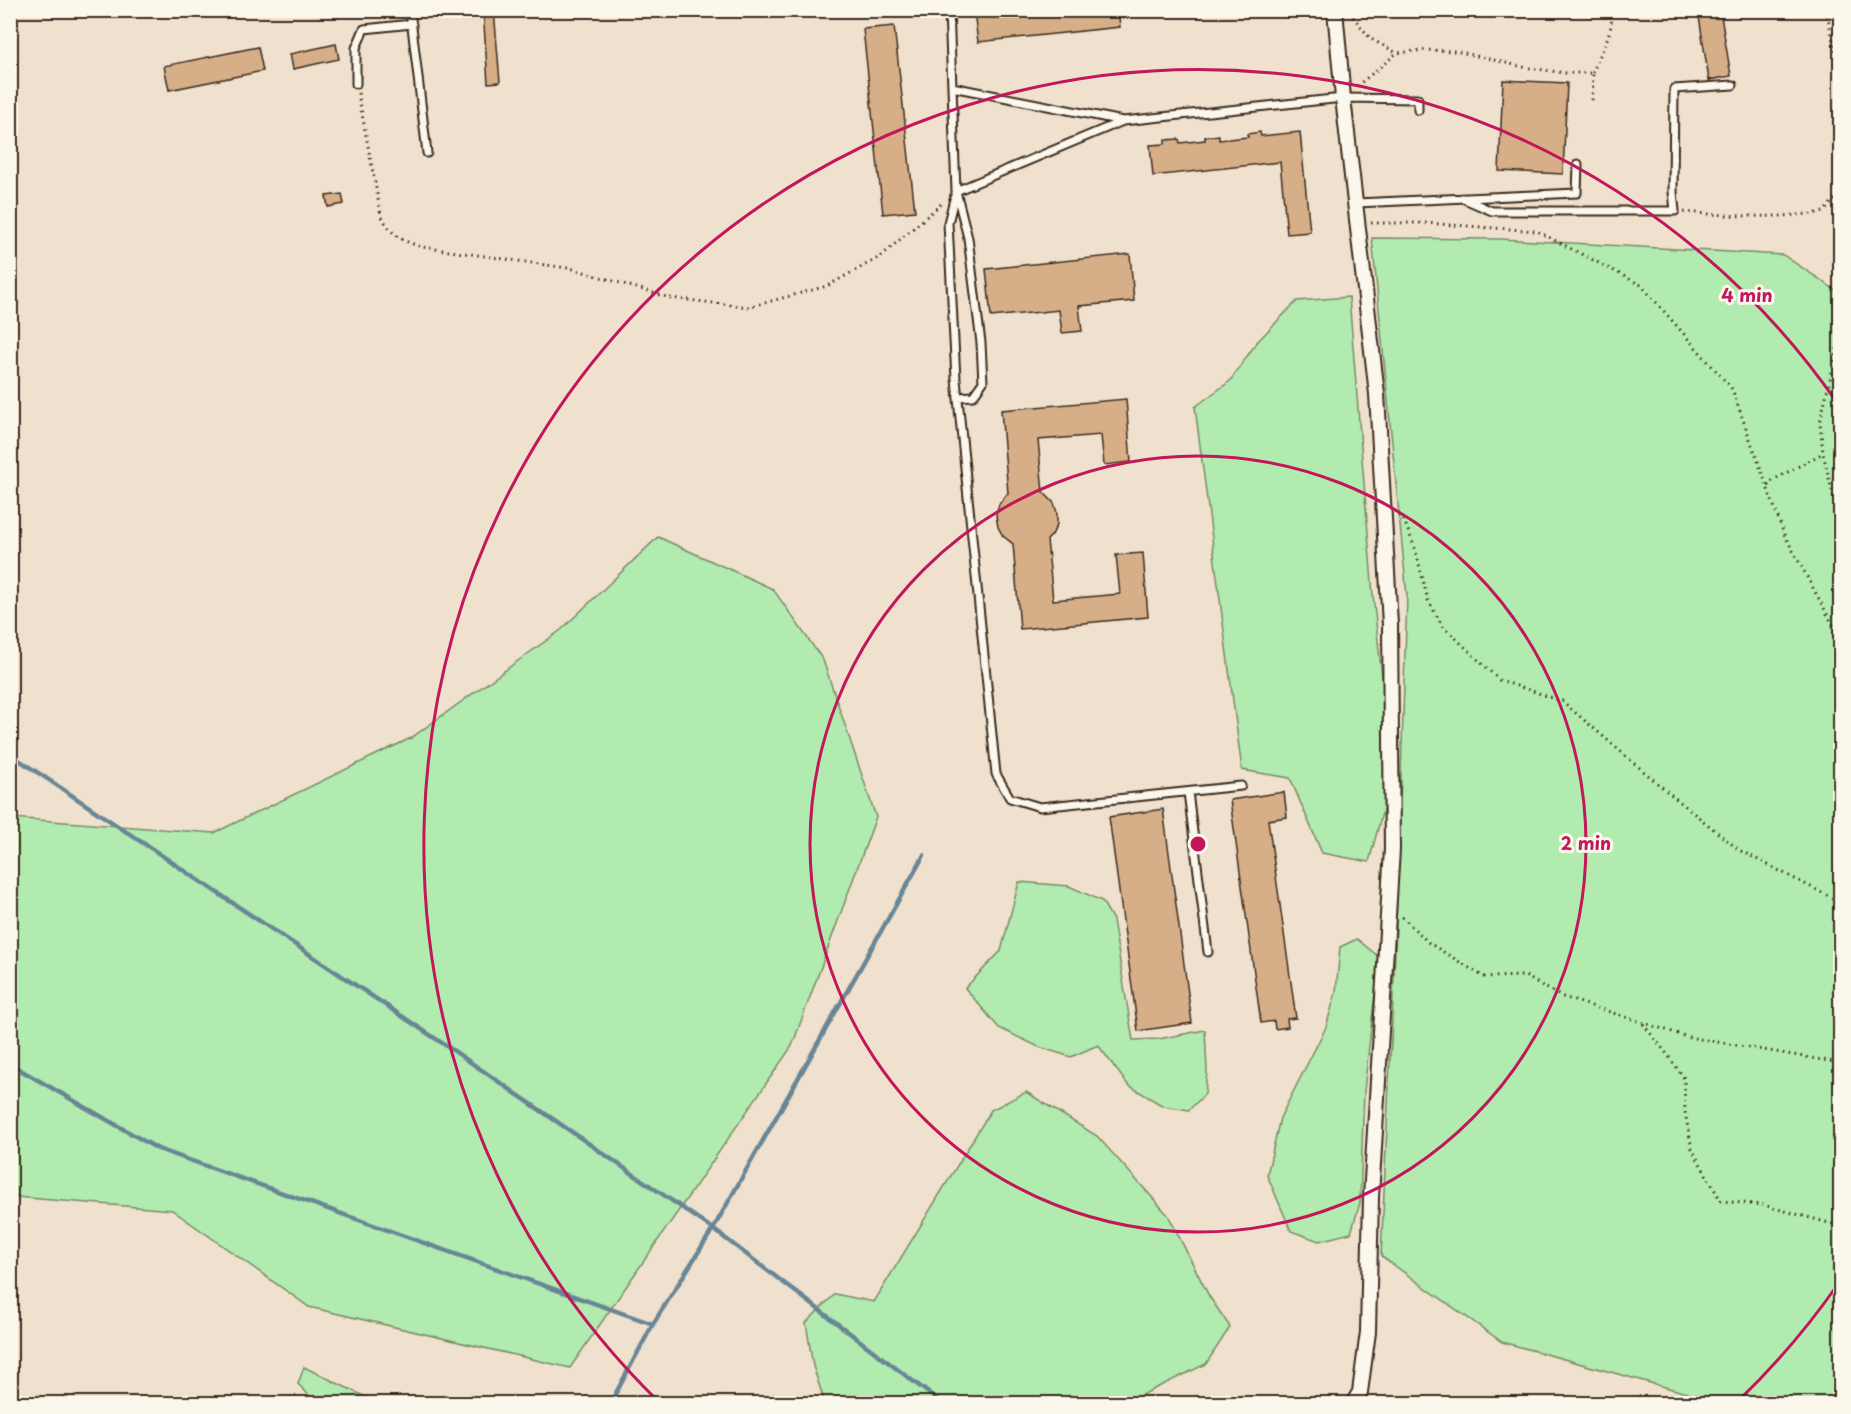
<svg xmlns="http://www.w3.org/2000/svg" width="1851" height="1414" font-family="'Playpen Sans',sans-serif">
  <style>
    .green { fill: #b2ebaf; stroke: #768a66; stroke-width: 1.5 }
    .lines { fill: none; stroke-linecap: round; stroke-linejoin: round }
    .stream { stroke: #698697; stroke-width: 4.5 }
    .building { fill: #d6af88; stroke: #3b2a1e; stroke-width: 1.5 }
    .lane-casing { stroke: #3b2a1e; stroke-width: 11 }
    .street-casing { stroke: #3b2a1e; stroke-width: 18 }
    .path { stroke: #3b2a1e; stroke-width: 3; stroke-dasharray: 1.5 4.5; stroke-linecap: butt }
    .lane { stroke: #fbf7ec; stroke-width: 7 }
    .street { stroke: #fbf7ec; stroke-width: 14 }
    .ring { fill: none; stroke: #c2185b; stroke-width: 3 }
    .centre { fill: #c2185b; stroke: #fbf7ec; stroke-width: 3 }
    .ring-label { font-size: 18px; text-anchor: middle; font-weight: bold; fill: #c2185b; stroke: #fbf7ec; stroke-width: 6; stroke-linejoin: round; paint-order: stroke }
  </style>
  <rect width="100%" height="100%" fill="#f0e1ce"/>
  <filter id="ink" filterUnits="userSpaceOnUse"><feTurbulence type="fractalNoise" baseFrequency=".0167" numOctaves="2"/><feDisplacementMap in="SourceGraphic" scale="12" xChannelSelector="R" yChannelSelector="G"/><feConvolveMatrix kernelMatrix="1 2 1 2 8 2 1 2 1" color-interpolation-filters="sRGB"/></filter>
  <g filter="url(#ink)">
    <path class="green" d="M 1372,238 L 1501,239 L 1783,255 L 1840,293 L 1840,1403 L 1723,1403 L 1502,1342 L 1381,1256 L 1395,954 L 1407,596 Z
      M 1349,297 L 1373,595 L 1385,705 L 1385,802 L 1369,862 L 1322,853 L 1290,778 L 1242,770 L 1195,407 L 1230,381 L 1257,342 L 1297,301 Z
      M 658,537 L 773,589 L 823,660 L 876,817 L 792,1046 L 570,1368 L 309,1307 L 172,1210 L 16,1197 L 11,1192 L 11,818 L 214,833 L 411,738 L 561,630 Z
      M 1019,882 L 1069,886 L 1102,901 L 1113,920 L 1133,1040 L 1159,1039 L 1205,1030 L 1207,1071 L 1205,1094 L 1189,1110 L 1163,1106 L 1128,1085 L 1098,1045 L 1071,1057 L 1039,1047 L 999,1028 L 965,988 L 1001,951 Z
      M 1357,939 L 1379,957 L 1364,1091 L 1360,1203 L 1351,1233 L 1319,1241 L 1291,1231 L 1267,1175 L 1280,1118 L 1326,1027 L 1336,992 L 1340,947 Z
      M 1026,1092 L 1097,1136 L 1168,1215 L 1209,1296 L 1230,1327 L 1206,1364 L 1125,1403 L 825,1403 L 813,1366 L 806,1323 L 835,1294 L 874,1302 L 991,1110 Z
      M 304,1367 L 378,1403 L 317,1403 L 298,1384 Z"/>
    <g class="lines">
      <path class="stream" d="M 10,754 L 454,1051 L 713,1229 L 943,1404
        M 10,1064 L 158,1149 L 653,1324
        M 610,1404 L 653,1324 L 713,1229 L 924,855"/>
    </g>
    <path class="building" d="M 483,10 L 494,10 L 500,82 L 488,83 Z
      M 987,10 L 1118,10 L 1120,27 L 978,42 L 974,12 Z
      M 1698,10 L 1720,10 L 1731,76 L 1709,80 Z
      M 894,26 L 915,211 L 883,214 L 863,29 Z
      M 336,44 L 339,59 L 293,69 L 290,54 Z
      M 258,47 L 263,71 L 169,90 L 164,66 Z
      M 1503,80 L 1567,83 L 1563,174 L 1499,171 Z
      M 1260,132 L 1261,136 L 1300,132 L 1310,232 L 1287,234 L 1280,162 L 1153,176 L 1150,145 L 1165,144 L 1165,140 L 1179,139 L 1180,143 L 1205,140 L 1205,137 L 1219,135 L 1219,140 L 1248,137 L 1247,134 Z
      M 342,194 L 344,204 L 328,207 L 326,196 Z
      M 1130,254 L 1134,301 L 1079,306 L 1082,331 L 1062,333 L 1059,310 L 991,317 L 986,269 Z
      M 1126,399 L 1131,462 L 1104,465 L 1101,435 L 1038,440 L 1043,492 L 1054,503 L 1057,513 L 1057,524 L 1052,535 L 1047,540 L 1053,600 L 1120,594 L 1116,555 L 1143,553 L 1148,617 L 1020,629 L 1013,544 L 1003,536 L 998,527 L 996,515 L 999,504 L 1008,493 L 1001,410 Z
      M 1284,792 L 1287,817 L 1268,820 L 1296,1018 L 1287,1019 L 1288,1027 L 1275,1029 L 1274,1021 L 1261,1023 L 1230,800 Z
      M 1163,809 L 1192,1023 L 1138,1031 L 1109,817 Z"/>
    <g class="lines">
      <defs>
        <path id="lane" d="M 410,10 L 427,153
          M 949,10 L 956,191 L 968,238 L 981,343 L 983,382 L 973,396 L 958,397
          M 356,84 L 356,48 L 364,29 L 412,24
          M 952,87 L 1123,121
          M 1462,198 L 1492,211 L 1675,211 L 1673,192 L 1674,89 L 1733,85
          M 1356,203 L 1577,193 L 1578,164
          M 1241,786 L 1040,807 L 1010,798 L 996,774 L 956,379 L 948,223 L 956,191 L 1123,121 L 1343,98 L 1418,99 L 1418,110
          M 1188,792 L 1208,952"/>
        <path id="street" d="M 1335,10 L 1343,98 L 1377,394 L 1390,625 L 1392,849 L 1371,1197 L 1368,1332 L 1360,1392 L 1353,1404"/>
      </defs>
      <use href="#lane" class="lane-casing"/>
      <use href="#street" class="street-casing"/>
      <path class="path" d="M 1824,10 L 1827,13 L 1840,74
        M 1349,12 L 1371,39 L 1397,53
        M 1593,73 C 1599,52 1615,34 1611,10
        M 1357,86 L 1397,53 L 1425,50 L 1456,51 L 1523,67 L 1565,73 L 1593,73 L 1592,103
        M 358,93 L 381,215 C 392,236 400,240 422,247 L 574,269 L 670,298 L 749,307 L 827,286 L 880,257 L 941,204
        M 1834,200 L 1840,204
        M 1684,212 C 1731,216 1778,219 1824,212 L 1840,192
        M 1371,223 L 1425,223 L 1537,231 L 1641,285 L 1732,389 L 1784,534 L 1840,638
        M 1840,337 L 1820,422 L 1823,453 L 1840,524
        M 1768,486 L 1773,480 L 1823,453
        M 1399,516 L 1403,518 L 1415,548 L 1428,600 L 1442,625 L 1499,680 L 1562,701 L 1663,788 L 1739,850 L 1840,902
        M 1402,917 L 1429,943 L 1484,977 L 1525,976 L 1560,996 L 1688,1037 L 1840,1063
        M 1643,1024 L 1667,1054 L 1684,1078 L 1685,1112 L 1692,1149 L 1721,1201 L 1763,1205 L 1840,1226"/>
      <use href="#lane" class="lane"/>
      <use href="#street" class="street"/>
    </g>
  </g>
  <g class="ring">
    <circle cx="1198" cy="844" r="388"/>
    <path d="M1838 1284A776 776 0 0 1 1737 1402M659 1402A776 776 0 1 1 1838 404"/>
  </g>
  <circle cx="1198" cy="844" r="9" class="centre"/>
  <g class="ring-label">
    <text x="1747" y="302">4 min</text>
    <text x="1586" y="850">2 min</text>
  </g>
  <rect width="1851" height="1414" fill="none" stroke="#fbf7ec" stroke-width="36"/>
  <rect x="18" y="18" width="1815" height="1378" fill="none" stroke="#3b2a1e" stroke-width="2" filter="url(#ink)"/>
</svg>
